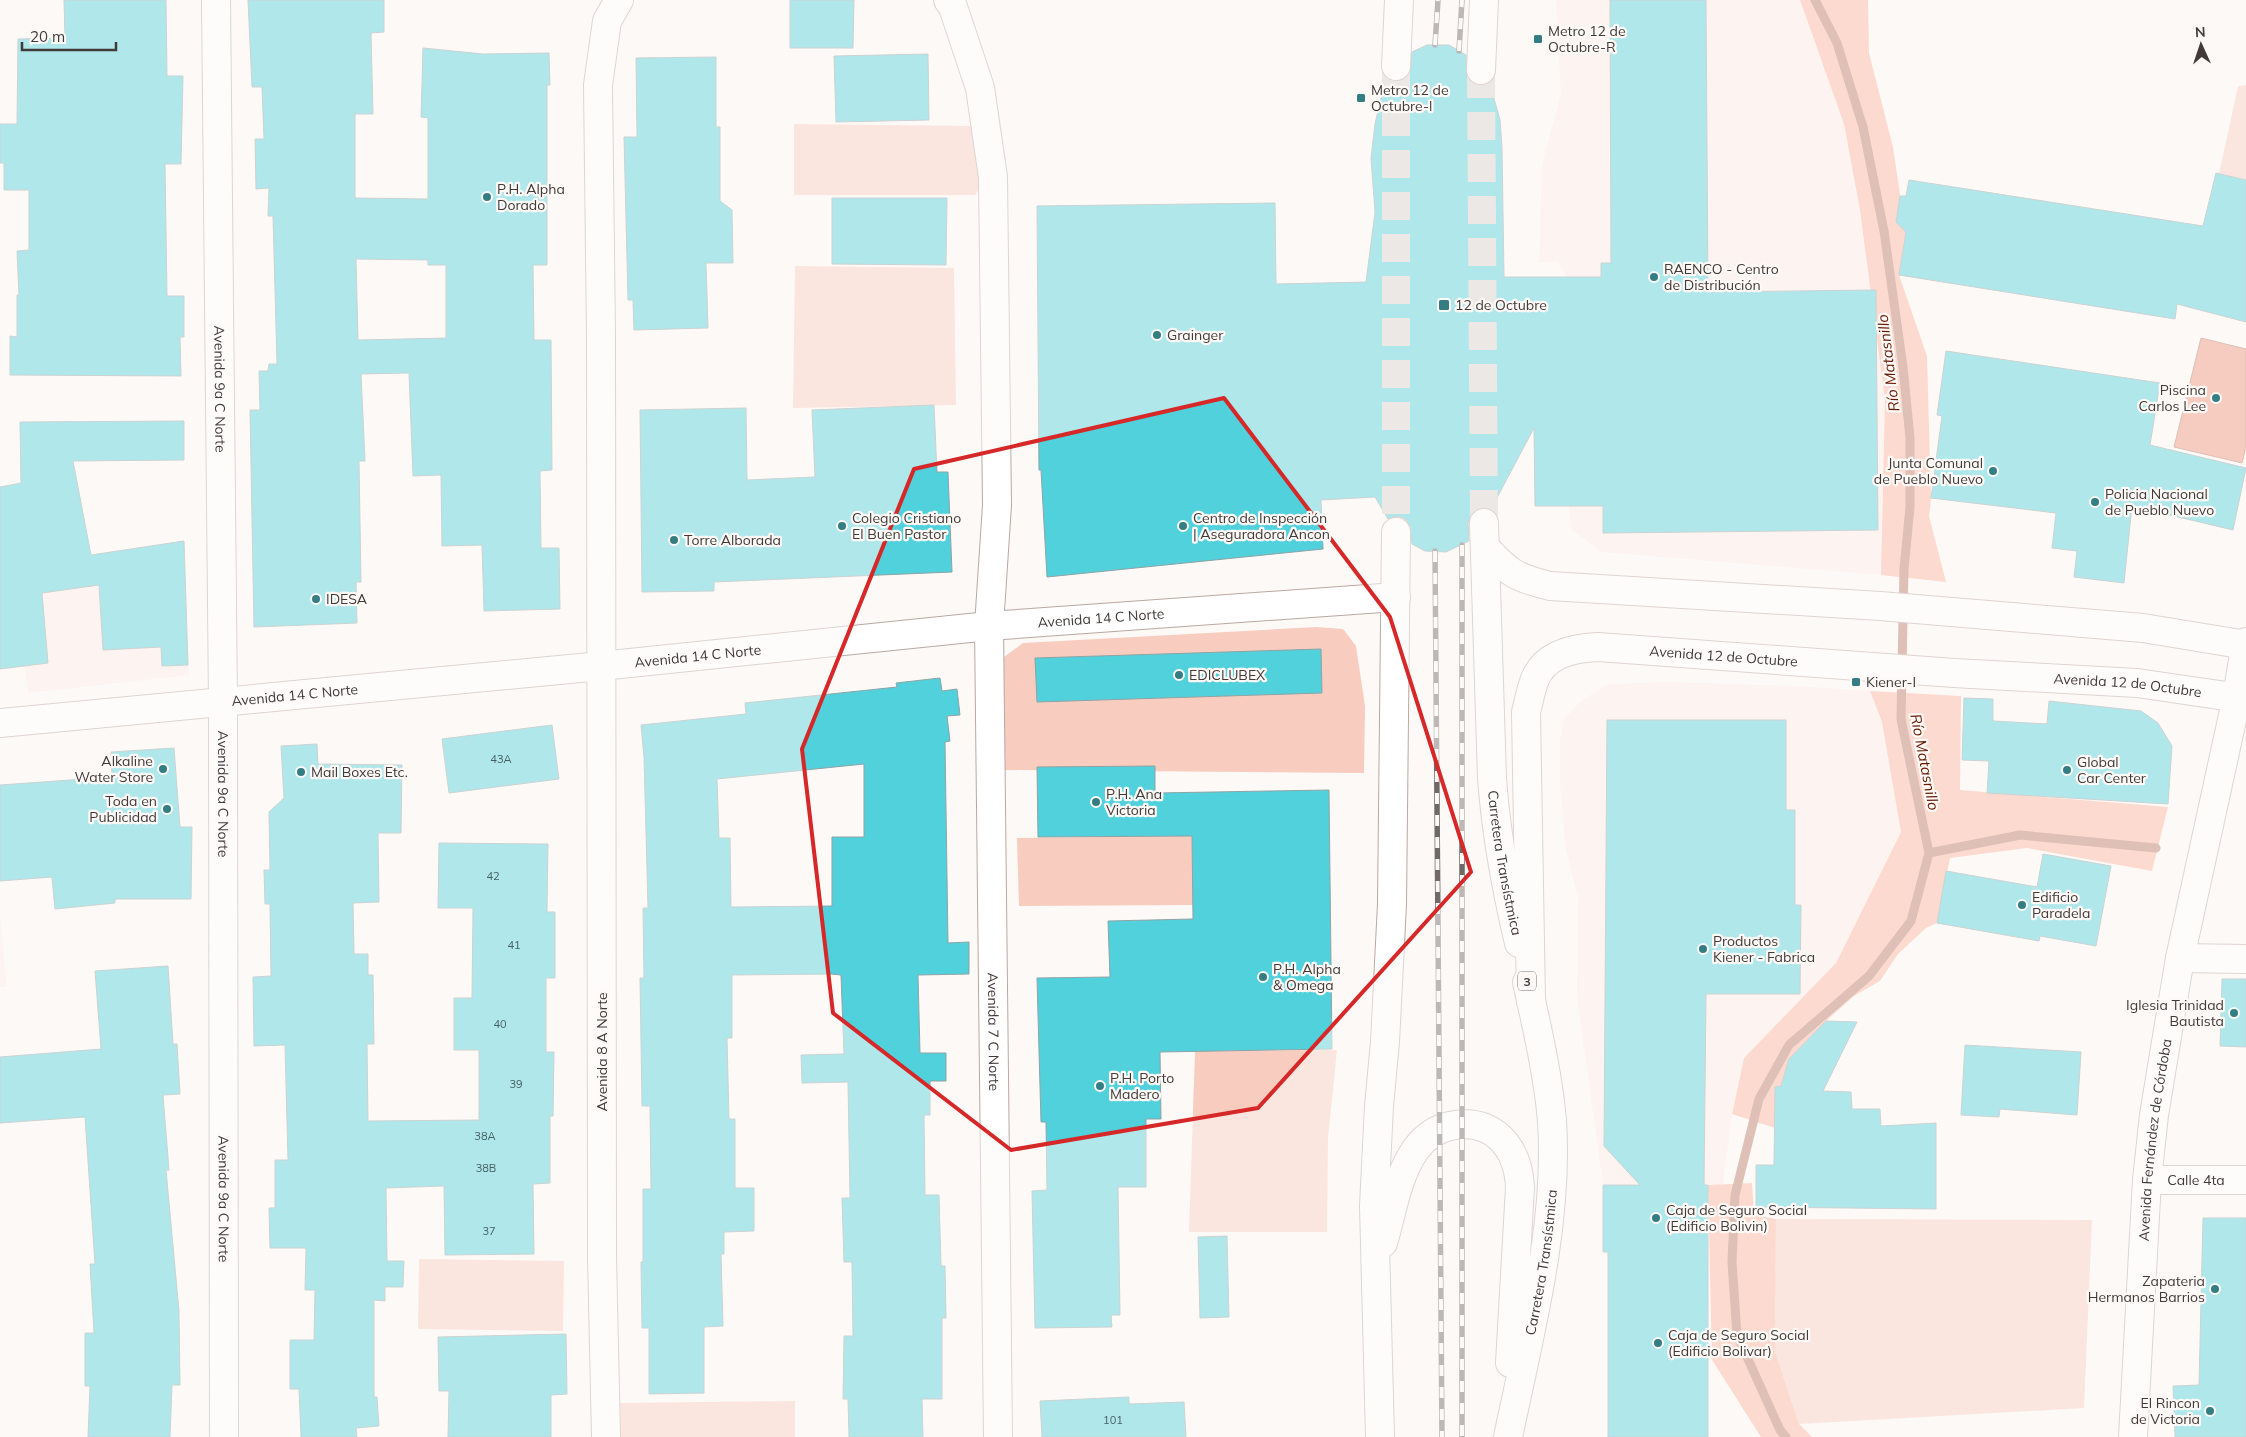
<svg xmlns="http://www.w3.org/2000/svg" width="2246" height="1437" font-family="Mulish,sans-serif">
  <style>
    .built { fill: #fcebe6 }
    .green { fill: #f8cdc0 }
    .forest { fill: #fbb39d }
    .water { fill: #eb957a; stroke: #b87a66 }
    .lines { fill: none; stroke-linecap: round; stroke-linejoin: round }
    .stream { stroke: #b87a66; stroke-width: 9 }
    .building { fill: #51d1dc; stroke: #8fa3a5; fill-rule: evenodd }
    .major-tunnel { stroke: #d7d3d1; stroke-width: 28; stroke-dasharray: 28 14; stroke-linecap: butt }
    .minor-casing { stroke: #baa8a2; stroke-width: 30 }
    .major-casing { stroke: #baa8a2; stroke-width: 30 }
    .minor { stroke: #fff; stroke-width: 28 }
    .major { stroke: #fff; stroke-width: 28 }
    .rail-casing { stroke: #6f6967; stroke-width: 5.5 }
    .rail { stroke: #fdf9f7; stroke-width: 4; stroke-dasharray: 11; stroke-linecap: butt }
    .marked { fill: none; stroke: #d62828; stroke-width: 4; stroke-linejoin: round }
    .poi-dot { fill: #347d83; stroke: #fdf9f7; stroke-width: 2 }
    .labels { text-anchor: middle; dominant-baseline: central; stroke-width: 4.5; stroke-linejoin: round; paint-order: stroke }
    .number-label { font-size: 11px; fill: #456061 }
    .shield { fill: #fdf9f7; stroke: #797371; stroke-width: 1 }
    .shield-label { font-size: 12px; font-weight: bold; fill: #413a38 }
    .poi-label { font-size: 14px; fill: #413a38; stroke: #fdf9f7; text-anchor: start }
    .street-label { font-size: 14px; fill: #413a38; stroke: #fdf9f7 }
    .water-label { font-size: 15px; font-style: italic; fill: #661a00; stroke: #fdf9f7 }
  </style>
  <rect width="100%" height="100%" fill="#fdf9f7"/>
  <path class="built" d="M 1556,0 L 1800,0 L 1844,125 L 1860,210 L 1885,400 L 1881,575 L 1602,552 L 1571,529 L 1569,506 L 1566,277 L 1558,261 L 1539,263 L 1542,165 L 1561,94 Z
    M 184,541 L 189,675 L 28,693 L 12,568 Z
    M 1668,682 L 1796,686 L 1870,691 L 1882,722 L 1901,832 L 1836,963 L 1744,1058 L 1733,1106 L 1723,1184 L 1603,1185 L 1577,997 L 1578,898 L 1565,845 L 1560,783 L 1560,741 L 1563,720 L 1580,702 L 1608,684 Z
    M 0,916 L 7,987 L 0,987 Z"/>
  <path class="green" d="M 2246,85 L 2246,180 L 2219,174 L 2238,86 Z
    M 794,124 L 975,126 L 979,189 L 975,195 L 794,195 Z
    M 795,266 L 954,268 L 956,405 L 793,408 Z
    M 1316,627 L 1343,629 L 1356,646 L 1365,706 L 1364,773 L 1001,770 L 1004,657 L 1023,643 Z
    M 1192,836 L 1193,905 L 1019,906 L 1017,838 Z
    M 1337,1050 L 1328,1138 L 1327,1232 L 1189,1232 L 1195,1051 Z
    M 1776,1219 L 2092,1220 L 2084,1408 L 1799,1424 L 1775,1351 Z
    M 419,1259 L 564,1261 L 563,1331 L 418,1329 Z
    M 795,1401 L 795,1437 L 621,1437 L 620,1403 Z"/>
  <path class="forest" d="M 1800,0 L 1868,0 L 1869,53 L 1893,147 L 1900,195 L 1896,221 L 1906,232 L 1899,275 L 1927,356 L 1931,498 L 1929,516 L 1946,582 L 1881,575 L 1885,400 L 1860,210 L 1844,124 Z
    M 1870,691 L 1961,696 L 1960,790 L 2168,807 L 2152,871 L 2027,848 L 1950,858 L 1937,923 L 1926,928 L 1898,954 L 1880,981 L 1854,996 L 1826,1021 L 1789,1059 L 1781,1086 L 1775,1087 L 1775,1128 L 1732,1114 L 1744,1058 L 1836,963 L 1901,832 L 1882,722 Z
    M 1752,1183 L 1754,1215 L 1776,1219 L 1775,1351 L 1799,1424 L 1812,1437 L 1761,1437 L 1712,1360 L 1708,1185 Z"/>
  <path class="water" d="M 2201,338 L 2246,349 L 2246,447 L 2242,463 L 2174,447 Z"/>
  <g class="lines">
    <path class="stream" d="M 1929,853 L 2020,835 L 2156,848
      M 1786,1437 L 1780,1430 L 1737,1335 L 1732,1262 L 1735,1195 L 1759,1099 L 1789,1045 L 1869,976 L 1911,921 L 1929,853 L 1901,719 L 1904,569 L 1910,507 L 1910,438 L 1903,367 L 1884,231 L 1863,127 L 1837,43 L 1815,0"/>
  </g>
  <path class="building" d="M 64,0 L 166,0 L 167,76 L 183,76 L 181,164 L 165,164 L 167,296 L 184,296 L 184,337 L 180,337 L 181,376 L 10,375 L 10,336 L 17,337 L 17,295 L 19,295 L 17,251 L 29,250 L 29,190 L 4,190 L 4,163 L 0,163 L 0,124 L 17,124 L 18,39 L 65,38 Z
    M 248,0 L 384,0 L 384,32 L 371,33 L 373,114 L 355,114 L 355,198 L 428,199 L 428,118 L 421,117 L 423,48 L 483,54 L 549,53 L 550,85 L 547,85 L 547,265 L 533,265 L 534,340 L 551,340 L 552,470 L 540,471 L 541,548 L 559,548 L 560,609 L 484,611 L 482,545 L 442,546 L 441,475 L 413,476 L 409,373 L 361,374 L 365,461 L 359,461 L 361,582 L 356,582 L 357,623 L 254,627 L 250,410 L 260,410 L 259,371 L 268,371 L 269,364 L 277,364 L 273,216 L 268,216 L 269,188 L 256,189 L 255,139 L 264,139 L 262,87 L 252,87 ZM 356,259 L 428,260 L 428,265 L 446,265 L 446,338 L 358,340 Z
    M 790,0 L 854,0 L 853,48 L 790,48 Z
    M 1610,0 L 1706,0 L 1708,292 L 1876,290 L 1878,530 L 1603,533 L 1603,506 L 1535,506 L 1534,428 L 1491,509 L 1483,507 L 1476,510 L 1471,515 L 1468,523 L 1469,541 L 1446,552 L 1425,551 L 1412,544 L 1409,524 L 1404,518 L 1397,516 L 1388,519 L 1375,497 L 1321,500 L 1323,549 L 1047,577 L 1041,470 L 1039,470 L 1037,206 L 1275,203 L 1276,284 L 1366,282 L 1375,212 L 1371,158 L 1375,124 L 1383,89 L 1388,79 L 1395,82 L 1403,80 L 1409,75 L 1412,52 L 1427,45 L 1449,45 L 1466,55 L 1467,77 L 1472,83 L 1480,86 L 1488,84 L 1493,95 L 1500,120 L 1502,147 L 1504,277 L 1601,277 L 1601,263 L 1611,263 Z
    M 928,54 L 929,120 L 836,122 L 834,56 Z
    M 716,57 L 716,127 L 720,127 L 720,201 L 732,210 L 733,263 L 706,263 L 708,328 L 634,330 L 633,300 L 628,300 L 624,137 L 637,137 L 636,58 Z
    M 2216,173 L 2246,180 L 2246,322 L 2177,304 L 2175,319 L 1899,275 L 1906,232 L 1896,222 L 1900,196 L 1906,196 L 1909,180 L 2203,226 Z
    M 832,198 L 947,198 L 946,265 L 832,264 Z
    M 1946,351 L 2160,383 L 2150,445 L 2246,468 L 2233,530 L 2132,506 L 2124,583 L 2074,577 L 2077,551 L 2052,548 L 2056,513 L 1931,498 L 1942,416 L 1937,415 Z
    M 934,405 L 937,472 L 948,472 L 952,572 L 714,582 L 714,591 L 642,592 L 640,410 L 746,408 L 747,480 L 815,477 L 812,410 Z
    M 184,421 L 184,460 L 73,461 L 91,555 L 184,541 L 188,665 L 162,666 L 161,647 L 103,650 L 99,585 L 42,593 L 48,663 L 0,669 L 0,487 L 21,483 L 20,422 Z
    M 1321,649 L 1322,693 L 1037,702 L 1035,658 Z
    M 940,678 L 942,691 L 957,689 L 960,715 L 947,716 L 950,741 L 945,742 L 948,943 L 969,942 L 969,974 L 918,975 L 920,1053 L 946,1053 L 946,1081 L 930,1081 L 930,1115 L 924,1115 L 925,1195 L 939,1195 L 941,1266 L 945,1266 L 946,1318 L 942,1318 L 942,1399 L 922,1399 L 923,1437 L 849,1437 L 848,1399 L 843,1399 L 844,1336 L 853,1336 L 852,1262 L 844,1262 L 842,1198 L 850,1198 L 848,1082 L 802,1083 L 801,1055 L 844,1054 L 841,975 L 831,974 L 732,975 L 732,1038 L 727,1038 L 729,1119 L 735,1119 L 735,1188 L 754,1188 L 754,1231 L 724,1232 L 724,1254 L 721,1254 L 723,1326 L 704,1327 L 704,1393 L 649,1394 L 649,1328 L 642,1328 L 641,1262 L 643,1262 L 643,1189 L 651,1189 L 650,1106 L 642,1106 L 640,978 L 644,978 L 643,908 L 648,908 L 644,757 L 641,725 L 746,714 L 745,703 L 897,687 L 896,683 ZM 864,764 L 864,837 L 832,837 L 832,906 L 731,907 L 730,838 L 719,838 L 717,779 Z
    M 1964,698 L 1993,699 L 1993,721 L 2047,724 L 2049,701 L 2141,711 L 2158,723 L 2172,746 L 2168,804 L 1987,793 L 1989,761 L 1962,760 Z
    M 1607,720 L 1786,720 L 1786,810 L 1795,810 L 1795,905 L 1801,905 L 1800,994 L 1706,994 L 1704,1185 L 1708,1185 L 1708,1437 L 1608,1437 L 1608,1252 L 1603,1252 L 1603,1185 L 1640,1185 L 1604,1146 Z
    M 552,725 L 559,779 L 449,793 L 442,739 Z
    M 317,744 L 318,764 L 402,765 L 401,833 L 378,833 L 379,902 L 353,903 L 354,954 L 368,954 L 368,975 L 373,975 L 374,1044 L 367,1044 L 368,1121 L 479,1120 L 479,1050 L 454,1050 L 454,998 L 472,998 L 473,908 L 438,908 L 439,843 L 548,844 L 547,912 L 555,912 L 555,978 L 546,978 L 546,1052 L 554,1052 L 553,1116 L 550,1116 L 550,1183 L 533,1184 L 534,1254 L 445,1255 L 444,1186 L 386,1188 L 387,1261 L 404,1261 L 403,1287 L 385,1287 L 385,1301 L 374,1300 L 374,1397 L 377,1397 L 379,1426 L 356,1428 L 357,1437 L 301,1437 L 299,1389 L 290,1389 L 290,1340 L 314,1340 L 315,1290 L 305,1290 L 306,1248 L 270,1248 L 269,1208 L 275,1208 L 275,1160 L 288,1160 L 285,1045 L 254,1046 L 253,977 L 271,976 L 270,904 L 265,904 L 264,870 L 270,870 L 269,812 L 284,798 L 281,746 Z
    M 174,748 L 180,827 L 192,827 L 191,899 L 115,899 L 115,903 L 55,909 L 52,877 L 0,881 L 0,785 L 112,777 L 111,752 Z
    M 1155,766 L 1155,793 L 1329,790 L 1332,1049 L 1160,1052 L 1161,1119 L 1146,1119 L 1146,1187 L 1118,1187 L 1120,1315 L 1111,1315 L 1112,1327 L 1035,1328 L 1032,1191 L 1047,1190 L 1046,1122 L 1041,1122 L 1037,978 L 1110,977 L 1108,921 L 1193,919 L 1192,836 L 1038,837 L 1037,767 Z
    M 2043,854 L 2111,866 L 2096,946 L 2040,936 L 2039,941 L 1937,923 L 1946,871 L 2037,887 Z
    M 168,966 L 173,1044 L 177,1044 L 180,1094 L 163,1095 L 169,1170 L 166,1170 L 179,1311 L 180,1385 L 172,1385 L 170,1437 L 88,1437 L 90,1386 L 85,1386 L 85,1333 L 94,1333 L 90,1264 L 95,1264 L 85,1117 L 0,1123 L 0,1057 L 101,1049 L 95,971 Z
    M 2222,979 L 2246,979 L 2246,1047 L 2220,1046 Z
    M 1826,1021 L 1857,1022 L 1823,1091 L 1851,1092 L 1852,1109 L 1880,1109 L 1881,1126 L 1936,1123 L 1936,1209 L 1756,1207 L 1756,1165 L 1774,1165 L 1775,1087 L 1781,1086 L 1789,1059 Z
    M 1965,1045 L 2081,1052 L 2077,1115 L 2000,1109 L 1999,1117 L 1961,1115 Z
    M 2203,1218 L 2246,1218 L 2246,1437 L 2175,1437 L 2173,1386 L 2199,1385 Z
    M 1227,1236 L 1229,1317 L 1200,1318 L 1198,1237 Z
    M 566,1334 L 567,1394 L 551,1395 L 551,1437 L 448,1437 L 449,1391 L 439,1391 L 438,1337 Z
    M 1129,1397 L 1129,1404 L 1184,1402 L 1186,1437 L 1042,1437 L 1040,1401 Z"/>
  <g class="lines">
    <path class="major-tunnel" d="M 1396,66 L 1396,532
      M 1481,70 L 1484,523"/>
    <defs>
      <g id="minor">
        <path id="s1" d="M 216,0 L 223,703 L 224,1437"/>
        <path id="s2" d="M 948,0 L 953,7 L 980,88 L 993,177 L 997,505 L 989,626 L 998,1437"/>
        <path id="s3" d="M 0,723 L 601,666 L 989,626 L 1396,597"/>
        <path d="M 2180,958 L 2246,959"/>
        <path id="s4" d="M 2147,1180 L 2246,1180"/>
        <path d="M 606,1437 L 602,1256 L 601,337 L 598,85 L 607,21 L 619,0"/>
      </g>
      <g id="major">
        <path d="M 1396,66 L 1399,0"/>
        <path d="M 1481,70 L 1484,0"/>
        <path id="s5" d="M 1484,523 L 1492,778 C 1496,834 1506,888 1519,943"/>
        <path d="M 1486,548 C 1508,573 1517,578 1550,586 L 1880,606 L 2143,628 L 2246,645"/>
        <path id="s6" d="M 1531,1001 L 1526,712 C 1529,701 1531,689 1535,679 C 1545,654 1574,648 1598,647 L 1954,673 L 2137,683 L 2246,699"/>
        <path d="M 1383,1243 C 1392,1213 1397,1175 1416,1149 C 1425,1137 1436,1129 1450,1126 C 1493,1117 1518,1147 1520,1187 L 1510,1363"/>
        <path d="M 1380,1437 L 1374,1206 L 1379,1106 L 1385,1042 L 1392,904 L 1396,532"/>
        <path id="s7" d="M 1508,1437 C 1529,1336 1559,1225 1552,1121 C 1548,1074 1537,1028 1527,982"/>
        <path id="s8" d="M 2133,1437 L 2147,1180 L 2154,1115 L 2180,958 L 2237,697 L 2246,642"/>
      </g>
    </defs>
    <use href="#minor" class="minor-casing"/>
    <use href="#major" class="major-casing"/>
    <use href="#minor" class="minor"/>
    <use href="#major" class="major"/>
    <defs>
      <path id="rail" d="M 1435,45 L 1438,0
        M 1459,51 L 1462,0
        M 1462,545 L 1462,1437
        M 1435,551 L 1442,1437"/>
    </defs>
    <use href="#rail" class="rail-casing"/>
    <use href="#rail" class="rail"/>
  </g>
  <path d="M0 0H2246V1437H0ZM 1224,398 L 1390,617 L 1471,872 L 1258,1108 L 1011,1150 L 833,1013 L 802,749 L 914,469 Z" fill="#fdf9f7" fill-opacity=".55" fill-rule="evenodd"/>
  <path class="marked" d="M 1224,398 L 1390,617 L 1471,872 L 1258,1108 L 1011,1150 L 833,1013 L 802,749 L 914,469 Z"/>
  <g class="poi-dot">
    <rect x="1533" y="34" width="10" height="10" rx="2.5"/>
    <rect x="1356" y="93" width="10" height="10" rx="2.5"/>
    <circle cx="487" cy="197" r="5"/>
    <circle cx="1654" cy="277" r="5"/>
    <rect x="1438" y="299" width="12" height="12" rx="2.5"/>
    <circle cx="1157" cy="335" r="5"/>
    <circle cx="2216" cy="398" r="5"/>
    <circle cx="1993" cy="471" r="5"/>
    <circle cx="2095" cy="502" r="5"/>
    <circle cx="842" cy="526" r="5"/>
    <circle cx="1183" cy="526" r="5"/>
    <circle cx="674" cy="540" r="5"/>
    <circle cx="316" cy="599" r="5"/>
    <circle cx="1179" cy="675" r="5"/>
    <rect x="1851" y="677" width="10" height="10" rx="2.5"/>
    <circle cx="163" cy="769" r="5"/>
    <circle cx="2067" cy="770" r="5"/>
    <circle cx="301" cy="772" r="5"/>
    <circle cx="1096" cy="802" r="5"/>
    <circle cx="167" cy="809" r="5"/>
    <circle cx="2022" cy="905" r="5"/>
    <circle cx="1703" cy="949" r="5"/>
    <circle cx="1263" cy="977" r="5"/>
    <circle cx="2234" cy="1013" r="5"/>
    <circle cx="1100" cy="1086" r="5"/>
    <circle cx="1656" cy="1218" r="5"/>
    <circle cx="2215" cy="1289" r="5"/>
    <circle cx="1658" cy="1343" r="5"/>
    <circle cx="2210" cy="1411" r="5"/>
  </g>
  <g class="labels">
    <g class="number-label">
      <text x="501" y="759">43A</text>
      <text x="493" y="876">42</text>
      <text x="514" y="945">41</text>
      <text x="500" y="1024">40</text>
      <text x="516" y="1084">39</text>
      <text x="485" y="1136">38A</text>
      <text x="486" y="1168">38B</text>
      <text x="489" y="1231">37</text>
      <text x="1113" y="1420">101</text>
    </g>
    <rect class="shield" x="1518" y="971.5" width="18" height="19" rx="4"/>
    <g class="shield-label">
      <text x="1527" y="981">3</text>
    </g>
    <g class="poi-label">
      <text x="1548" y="31">Metro 12 de<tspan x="1548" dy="16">Octubre-R</tspan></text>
      <text x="1371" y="90">Metro 12 de<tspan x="1371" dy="16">Octubre-l</tspan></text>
      <text x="497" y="189">P.H. Alpha<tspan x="497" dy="16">Dorado</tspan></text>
      <text x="1664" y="269">RAENCO - Centro<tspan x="1664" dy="16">de Distribución</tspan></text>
      <text x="1455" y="305">12 de Octubre</text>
      <text x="1167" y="335">Grainger</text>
      <text x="2206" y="390" text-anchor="end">Piscina<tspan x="2206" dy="16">Carlos Lee</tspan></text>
      <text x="1983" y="463" text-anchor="end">Junta Comunal<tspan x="1983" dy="16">de Pueblo Nuevo</tspan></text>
      <text x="2105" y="494">Policia Nacional<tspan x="2105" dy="16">de Pueblo Nuevo</tspan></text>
      <text x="852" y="518">Colegio Cristiano<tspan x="852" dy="16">El Buen Pastor</tspan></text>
      <text x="1193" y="518">Centro de Inspección<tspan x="1193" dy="16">| Aseguradora Ancon</tspan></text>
      <text x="684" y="540">Torre Alborada</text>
      <text x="326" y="599">IDESA</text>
      <text x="1189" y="675">EDICLUBEX</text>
      <text x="1866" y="682">Kiener-I</text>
      <text x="153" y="761" text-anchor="end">Alkaline<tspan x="153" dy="16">Water Store</tspan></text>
      <text x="2077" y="762">Global<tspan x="2077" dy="16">Car Center</tspan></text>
      <text x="311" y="772">Mail Boxes Etc.</text>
      <text x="1106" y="794">P.H. Ana<tspan x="1106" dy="16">Victoria</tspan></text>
      <text x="157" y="801" text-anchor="end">Toda en<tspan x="157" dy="16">Publicidad</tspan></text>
      <text x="2032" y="897">Edificio<tspan x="2032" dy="16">Paradela</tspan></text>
      <text x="1713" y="941">Productos<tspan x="1713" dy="16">Kiener - Fabrica</tspan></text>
      <text x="1273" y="969">P.H. Alpha<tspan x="1273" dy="16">&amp; Omega</tspan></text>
      <text x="2224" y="1005" text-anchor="end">Iglesia Trinidad<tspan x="2224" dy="16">Bautista</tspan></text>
      <text x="1110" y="1078">P.H. Porto<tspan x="1110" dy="16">Madero</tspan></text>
      <text x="1666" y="1210">Caja de Seguro Social<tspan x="1666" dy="16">(Edificio Bolivin)</tspan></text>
      <text x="2205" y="1281" text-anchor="end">Zapateria<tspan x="2205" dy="16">Hermanos Barrios</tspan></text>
      <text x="1668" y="1335">Caja de Seguro Social<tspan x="1668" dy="16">(Edificio Bolivar)</tspan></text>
      <text x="2200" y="1403" text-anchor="end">El Rincon<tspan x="2200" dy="16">de Victoria</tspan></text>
    </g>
    <g class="street-label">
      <text stroke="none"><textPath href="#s1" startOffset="389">Avenida 9a C Norte</textPath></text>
      <text stroke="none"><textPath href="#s3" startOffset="1106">Avenida 14 C Norte</textPath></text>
      <text stroke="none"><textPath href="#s3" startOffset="701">Avenida 14 C Norte</textPath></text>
      <text stroke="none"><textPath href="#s6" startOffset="524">Avenida 12 de Octubre</textPath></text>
      <text stroke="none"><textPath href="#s6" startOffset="929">Avenida 12 de Octubre</textPath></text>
      <text stroke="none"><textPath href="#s3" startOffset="296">Avenida 14 C Norte</textPath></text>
      <text stroke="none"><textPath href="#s1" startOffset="794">Avenida 9a C Norte</textPath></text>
      <text stroke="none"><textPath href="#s5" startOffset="341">Carretera Transístmica</textPath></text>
      <text stroke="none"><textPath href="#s2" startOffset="1039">Avenida 7 C Norte</textPath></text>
      <text transform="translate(602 1052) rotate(-90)">Avenida 8 A Norte</text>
      <text stroke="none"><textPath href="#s8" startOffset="298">Avenida Fernández de Córdoba</textPath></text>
      <text stroke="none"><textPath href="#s4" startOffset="49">Calle 4ta</textPath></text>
      <text stroke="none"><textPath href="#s1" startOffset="1199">Avenida 9a C Norte</textPath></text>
      <text stroke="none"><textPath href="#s7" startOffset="178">Carretera Transístmica</textPath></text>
    </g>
    <g class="water-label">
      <text transform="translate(1888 363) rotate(-97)">Río Matasnillo</text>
      <text transform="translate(1925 762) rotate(79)">Río Matasnillo</text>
    </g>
  </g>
  <g transform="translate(2201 45) rotate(357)" stroke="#fdf9f7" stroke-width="4" paint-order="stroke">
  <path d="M0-4L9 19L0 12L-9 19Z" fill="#413a38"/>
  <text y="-8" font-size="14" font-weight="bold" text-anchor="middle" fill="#413a38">N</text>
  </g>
  <path d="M22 42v8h94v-8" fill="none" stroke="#413a38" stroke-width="2.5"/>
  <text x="30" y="42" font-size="15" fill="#413a38" stroke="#fdf9f7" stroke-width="4" paint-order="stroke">20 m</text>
</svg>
